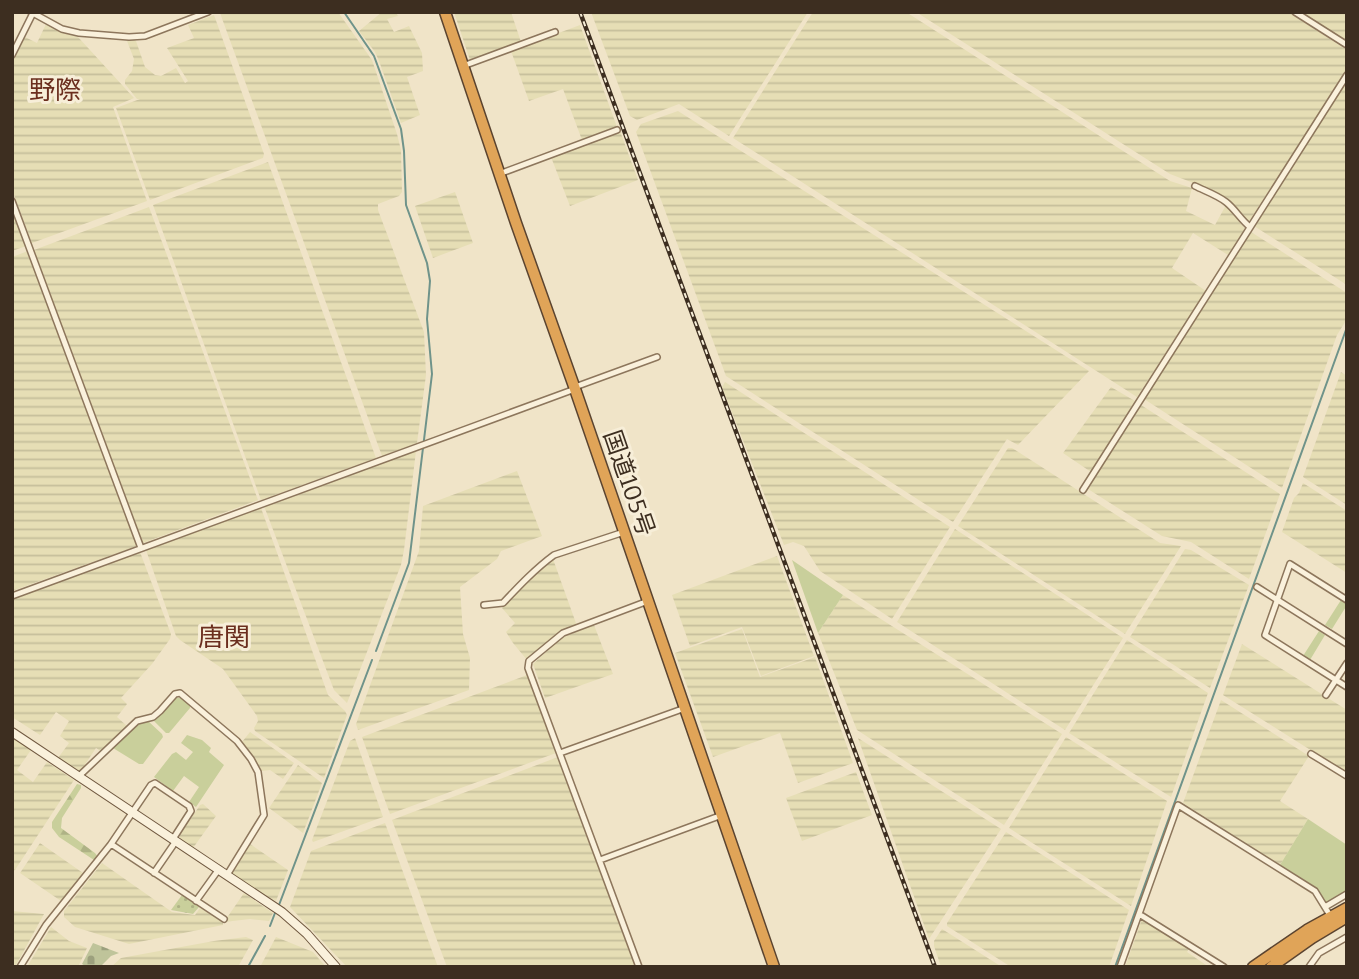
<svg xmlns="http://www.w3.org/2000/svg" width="1359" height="979" font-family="Bitter,'Noto Sans JP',serif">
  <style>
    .farmland { fill: url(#farmland-rules) }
    .grass { fill: #c9cf9b }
    .forest { fill: url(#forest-firs) }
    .cemetery { fill: url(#cemetery-stones) }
    .park { fill: url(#park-dots) }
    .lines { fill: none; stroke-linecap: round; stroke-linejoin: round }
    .stream { stroke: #6f938a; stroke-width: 2 }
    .street-casing { stroke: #8d765c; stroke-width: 8 }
    .secondary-casing { stroke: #6f573f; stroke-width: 10 }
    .highway-casing { stroke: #5b4430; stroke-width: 13 }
    .street { stroke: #faf1dc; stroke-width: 5 }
    .secondary { stroke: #faf1dc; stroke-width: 8 }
    .highway { stroke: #e0a458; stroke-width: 10 }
    .rail-casing { stroke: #3d2e20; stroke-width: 4.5 }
    .rail { stroke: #f7eed8; stroke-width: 2; stroke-dasharray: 5; stroke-linecap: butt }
    .labels { text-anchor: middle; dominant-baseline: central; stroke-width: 6; stroke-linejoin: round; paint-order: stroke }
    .street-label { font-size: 24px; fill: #3d2e20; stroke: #f7eed8 }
    .neighbourhood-label { font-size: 26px; fill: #6b2e1e; stroke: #f7eed8 }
  </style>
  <defs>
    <pattern id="farmland-rules" width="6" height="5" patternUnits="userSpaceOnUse" patternTransform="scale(1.75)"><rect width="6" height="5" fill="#e6deb5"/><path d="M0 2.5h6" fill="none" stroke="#c6bf9b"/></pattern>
    <pattern id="forest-firs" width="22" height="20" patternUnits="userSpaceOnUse" patternTransform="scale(1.75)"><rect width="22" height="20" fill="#c9cf9b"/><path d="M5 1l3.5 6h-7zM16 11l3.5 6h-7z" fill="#aeb285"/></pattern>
    <pattern id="cemetery-stones" width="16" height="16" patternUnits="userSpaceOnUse" patternTransform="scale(1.75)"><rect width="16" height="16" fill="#bfc49a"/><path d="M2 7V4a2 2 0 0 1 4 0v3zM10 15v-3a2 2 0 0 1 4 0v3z" fill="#9ca07d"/></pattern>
    <pattern id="park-dots" width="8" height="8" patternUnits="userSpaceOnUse" patternTransform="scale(1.75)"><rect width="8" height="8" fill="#c9cf9b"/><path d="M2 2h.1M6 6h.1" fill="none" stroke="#aeb285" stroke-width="1.8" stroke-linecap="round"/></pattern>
  </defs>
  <rect width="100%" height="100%" fill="#f0e4c8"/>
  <path class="farmland" d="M 224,12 L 338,12 L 372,60 L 397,134 L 401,150 L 402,192 L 399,196 L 378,204 L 378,210 L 424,332 L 426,375 L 417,443 L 382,456 L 220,13 Z
    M 382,12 L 396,12 L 398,16 L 387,19 L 394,32 L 409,26 L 422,53 L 423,71 L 407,77 L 420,115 L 401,123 L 379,61 L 375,52 L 359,31 Z
    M 454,12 L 511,12 L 521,42 L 470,60 Z
    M 591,12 L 808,12 L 729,136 L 679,104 L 637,120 L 630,116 Z
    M 813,12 L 906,12 L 1170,181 L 1192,188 L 1186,211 L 1215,225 L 1226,205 L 1245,229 L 1228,255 L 1193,233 L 1172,268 L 1206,291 L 1137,397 L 733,138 Z
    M 916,12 L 1288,12 L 1347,50 L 1347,70 L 1248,223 L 1229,199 L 1196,184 L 1170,174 Z
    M 1301,12 L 1347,12 L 1347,41 Z
    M 214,15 L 264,154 L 263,158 L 150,200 L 116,108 L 140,99 L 137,99 L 125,84 L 125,80 L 132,71 L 134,59 L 127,41 L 133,39 L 136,41 L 145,67 L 155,75 L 161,76 L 176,68 L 185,83 L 188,81 L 167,48 L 194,38 L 188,25 Z
    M 46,24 L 63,33 L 78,37 L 134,98 L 113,107 L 147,201 L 32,243 L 12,190 L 12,63 L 25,37 L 37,43 Z
    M 580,25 L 617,127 L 582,140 L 563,89 L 529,101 L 511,51 Z
    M 1347,81 L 1347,285 L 1254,226 Z
    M 678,111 L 1089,371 L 1018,445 L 1007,439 L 953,522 L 726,376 L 636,132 L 641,124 Z
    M 620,131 L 638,180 L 570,206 L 551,157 Z
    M 268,162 L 376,458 L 261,500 L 153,205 Z
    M 455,192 L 473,243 L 433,258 L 415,206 Z
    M 149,207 L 258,500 L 143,543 L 34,250 Z
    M 12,209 L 26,246 L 12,251 Z
    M 1251,232 L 1347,293 L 1347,319 L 1337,335 L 1282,488 L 1144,399 Z
    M 28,251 L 137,546 L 12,591 L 12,257 Z
    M 1341,372 L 1347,376 L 1347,505 L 1303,477 Z
    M 725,382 L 950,527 L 892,619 L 820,571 L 804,546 L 793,542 L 784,545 L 722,387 Z
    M 1111,387 L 1135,401 L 1091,472 L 1063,453 Z
    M 1141,405 L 1280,494 L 1249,579 L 1191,542 L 1162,536 L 1088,489 Z
    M 1008,448 L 1012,448 L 1160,543 L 1181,546 L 1125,634 L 958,526 Z
    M 413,450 L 416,451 L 404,550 L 401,565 L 347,703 L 334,690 L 264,506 Z
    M 517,471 L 542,536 L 501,551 L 497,559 L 460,587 L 463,634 L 470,658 L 469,690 L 358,730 L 356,724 L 419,551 L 423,506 Z
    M 1303,483 L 1347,511 L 1347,573 L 1282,532 L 1294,498 L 1299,493 Z
    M 261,508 L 328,695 L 345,711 L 347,715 L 324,778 L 255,731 L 254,728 L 258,721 L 257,716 L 223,669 L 180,640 L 176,636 L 146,550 Z
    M 955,529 L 1123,638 L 1065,730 L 897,622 Z
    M 1185,549 L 1191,550 L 1249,585 L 1210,688 L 1130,637 Z
    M 140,552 L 171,634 L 170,639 L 152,664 L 121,698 L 127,704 L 117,717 L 127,726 L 102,752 L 96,748 L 80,772 L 58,758 L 69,743 L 60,736 L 69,721 L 56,712 L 40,735 L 12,717 L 12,599 Z
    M 777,556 L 814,656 L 761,676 L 742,627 L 690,646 L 672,595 Z
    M 553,559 L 577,626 L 558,634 L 527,660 L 513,643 L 506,632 L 515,623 L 502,608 L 519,588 Z
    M 843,595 L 1062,734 L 1004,825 L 857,730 L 818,633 Z
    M 594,625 L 613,674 L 545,698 L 533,664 L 560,639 L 568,635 Z
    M 742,629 L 760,677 L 815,657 L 853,763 L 798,783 L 780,733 L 713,757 L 675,653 Z
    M 1127,640 L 1208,693 L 1171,797 L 1069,733 Z
    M 1242,644 L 1347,710 L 1347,773 L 1223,695 Z
    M 527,675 L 556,753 L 390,814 L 362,737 Z
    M 1221,700 L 1309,756 L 1280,801 L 1308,819 L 1280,865 L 1183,803 Z
    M 250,732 L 294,763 L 283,779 L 270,770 L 262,771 L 242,742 Z
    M 12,736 L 31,750 L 17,770 L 33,782 L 47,762 L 74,780 L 15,870 L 12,871 Z
    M 1066,737 L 1167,801 L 1131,906 L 1009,828 Z
    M 355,738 L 383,817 L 313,842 L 312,840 L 350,741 Z
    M 858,738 L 1001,829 L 929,939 Z
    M 558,757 L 635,967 L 447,967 L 392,820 Z
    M 298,765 L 322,783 L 303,833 L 269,808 Z
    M 856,772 L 872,815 L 802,841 L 786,798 Z
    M 203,804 L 216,816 L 193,848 L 180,840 L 180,835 L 200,805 Z
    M 385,823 L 438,967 L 347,967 L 290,907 L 311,851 Z
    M 1006,832 L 1129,910 L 1109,967 L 1011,967 L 947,926 L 947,923 Z
    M 40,843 L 83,873 L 61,901 L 20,873 Z
    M 250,844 L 288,870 L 276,901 L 262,894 L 231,873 Z
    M 102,863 L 172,912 L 195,915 L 200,908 L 223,922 L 223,925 L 129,944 L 75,927 L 64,917 L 64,911 Z
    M 244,893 L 273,913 L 269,921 L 250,919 L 224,922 Z
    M 12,911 L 44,914 L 15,967 L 12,967 Z
    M 1142,919 L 1189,949 L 1187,952 L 1209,967 L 1125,967 Z
    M 51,927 L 69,941 L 87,948 L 79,965 L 81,967 L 27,967 Z
    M 942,929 L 1002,967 L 941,967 L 934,946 L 934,941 Z
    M 246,937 L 253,940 L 238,967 L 111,967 L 121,958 L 214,941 Z
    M 276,937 L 313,952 L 326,967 L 260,967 Z"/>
  <path class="grass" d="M 792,560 L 843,595 L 818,633 Z
    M 1341,600 L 1347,603 L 1347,605 L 1332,629 L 1325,625 Z
    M 1319,631 L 1325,635 L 1310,660 L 1303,656 Z
    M 174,698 L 182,698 L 190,706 L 190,708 L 169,733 L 166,733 L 154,721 Z
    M 148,721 L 162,734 L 163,737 L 143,764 L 139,764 L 113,748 L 138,724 Z
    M 187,735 L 202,740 L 211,748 L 209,752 L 224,765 L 196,807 L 189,802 L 199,787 L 184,776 L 173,791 L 154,777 L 172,754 L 176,752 L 186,760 L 193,752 L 181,743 Z
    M 1308,819 L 1347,845 L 1347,891 L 1327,903 L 1314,886 L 1280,865 Z"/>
  <path class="forest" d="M 77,784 L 81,785 L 81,788 L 62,818 L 61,828 L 95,853 L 98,857 L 94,860 L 59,837 L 52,828 L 52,822 Z"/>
  <path class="cemetery" d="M 93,943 L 119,953 L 111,956 L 100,967 L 87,967 L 82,964 Z"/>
  <path class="park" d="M 182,895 L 199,907 L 193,914 L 171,910 Z"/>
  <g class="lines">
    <path class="stream" d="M 344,12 L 374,56 L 401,129 L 404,151 L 406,205 L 427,263 L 430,281 L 427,319 L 432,374 L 409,563 L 376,651
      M 279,905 L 372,660
      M 270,926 L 275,913
      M 248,967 L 265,936
      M 1115,967 L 1347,327"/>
    <defs>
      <path id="street" d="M 31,12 L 62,29 L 79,33 L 129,37 L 145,36 L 208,12
        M 1295,12 L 1347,45
        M 12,55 L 33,13
        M 463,66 L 555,32
        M 499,174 L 617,130
        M 1195,186 C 1205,191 1217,195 1226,202 C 1235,209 1241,220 1250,227
        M 12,201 L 141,548
        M 575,387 L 657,357
        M 1083,490 L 1347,75
        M 1257,587 L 1347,644
        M 12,596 L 575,389
        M 1347,600 L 1290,564 L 1265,635 L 1347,687
        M 484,605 L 503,603 C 519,586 535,569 554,555 L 624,532
        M 1326,695 L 1347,663
        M 560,753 L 685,708
        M 1311,754 L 1347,776
        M 78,777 L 137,721 L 153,717 L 160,711 L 175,694 L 180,693 L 237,741 L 251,759 L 258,772 L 264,815 L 227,875
        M 111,844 L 224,919
        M 600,860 L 722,815
        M 154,873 L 176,841
        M 196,901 L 219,869
        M 1325,907 L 1347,894
        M 1139,914 L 1224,967
        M 20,967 L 46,925 L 111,844 L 151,785 L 155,783 L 189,806 L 191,811 L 173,839
        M 639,967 L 528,668 L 529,661 L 563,633 L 648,601
        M 1120,967 L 1178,805 L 1315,891 L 1331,917
        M 1309,967 L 1319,953 L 1347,937"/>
      <path id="secondary" d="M 12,732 L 282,912 L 307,934 L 336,967"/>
      <path id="highway" d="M 445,12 L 516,223 L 575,389 L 774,967
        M 1253,967 L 1307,930 L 1347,908
        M 1271,967 L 1312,938 L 1347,917"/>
    </defs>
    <use href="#street" class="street-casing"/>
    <use href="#secondary" class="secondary-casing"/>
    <use href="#highway" class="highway-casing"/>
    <use href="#street" class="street"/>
    <use href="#secondary" class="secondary"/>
    <use href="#highway" class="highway"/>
    <defs>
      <path id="rail" d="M 580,12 L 935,967"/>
    </defs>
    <use href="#rail" class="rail-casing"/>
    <use href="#rail" class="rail"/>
  </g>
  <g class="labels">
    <g class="street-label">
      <text transform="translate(629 483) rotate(71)">国道105号</text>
    </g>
    <g class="neighbourhood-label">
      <text x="55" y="90">野際</text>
      <text x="224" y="637">唐関</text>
    </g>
  </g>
  <rect width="1359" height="979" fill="none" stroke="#3d2e20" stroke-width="28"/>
</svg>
